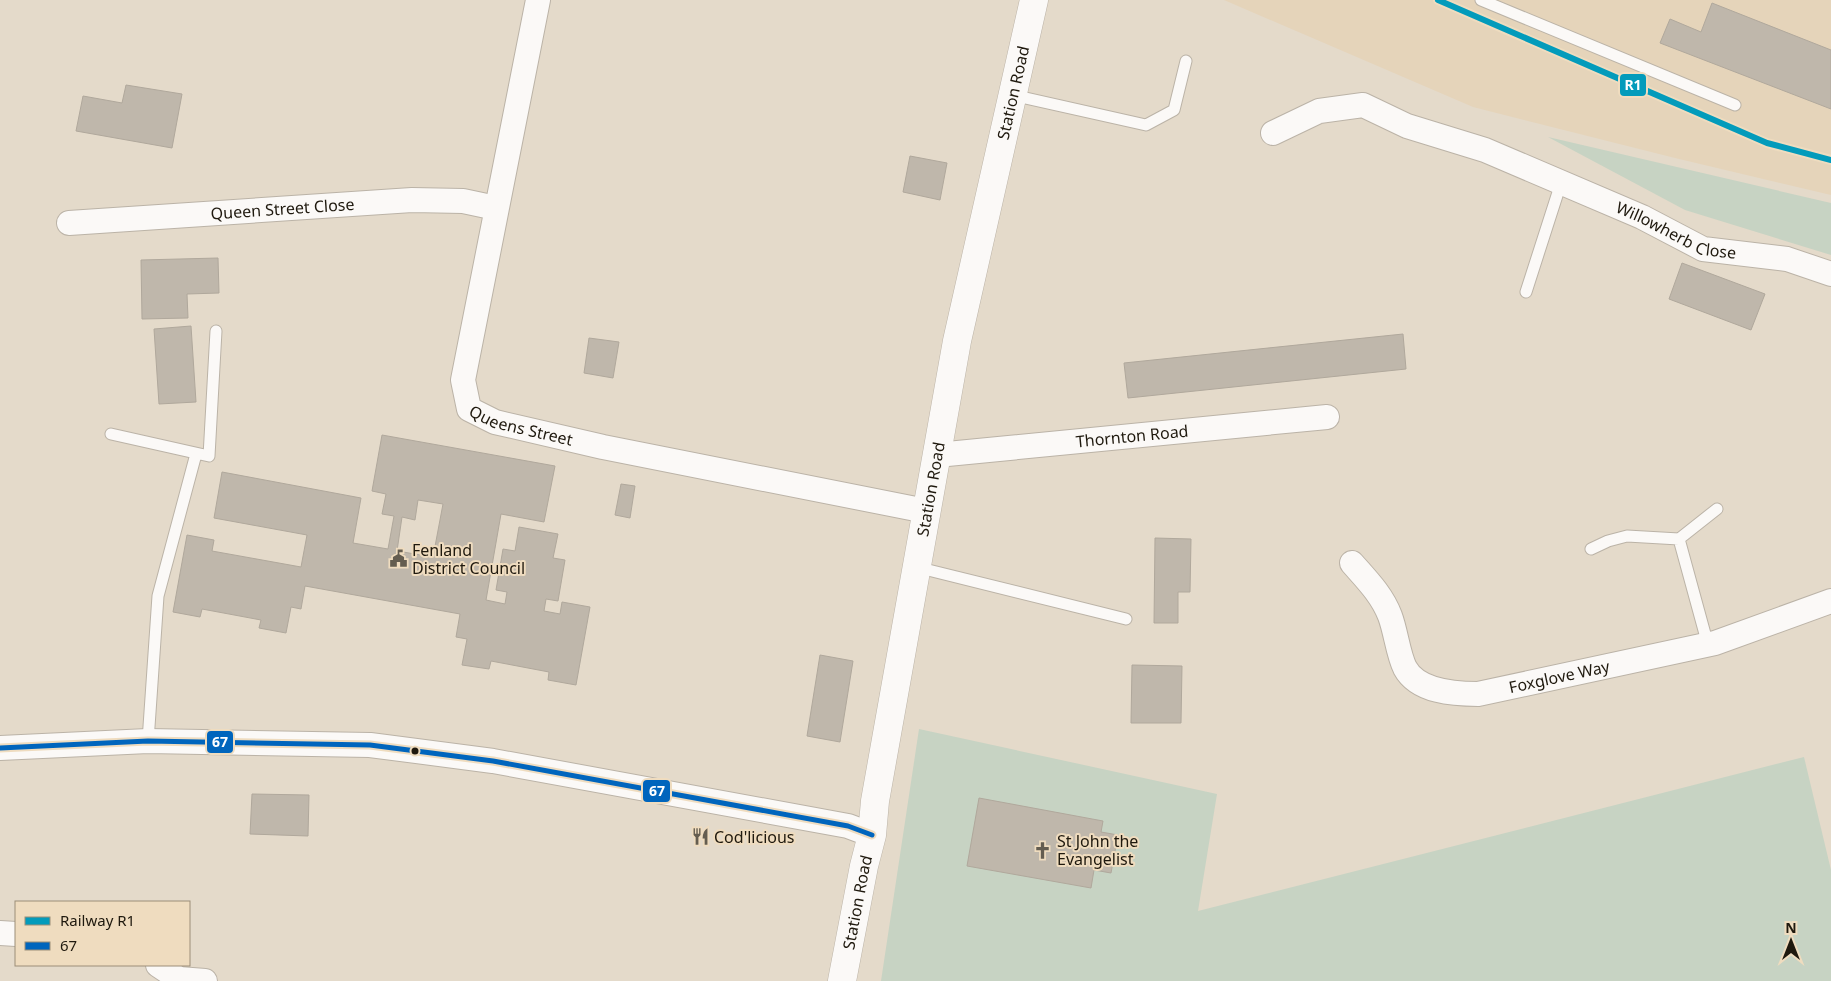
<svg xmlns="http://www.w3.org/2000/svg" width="1831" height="981" font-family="'Noto Sans',sans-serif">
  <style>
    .built { fill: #e5d4ba }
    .green { fill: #c7d3c3 }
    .building { fill: #bfb7ab; stroke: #b0a89c; fill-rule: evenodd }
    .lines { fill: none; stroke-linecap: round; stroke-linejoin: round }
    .lane-casing { stroke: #bbb3a7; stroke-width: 13 }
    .street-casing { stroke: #bbb3a7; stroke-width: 26 }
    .secondary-casing { stroke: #bbb3a7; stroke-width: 29 }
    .lane { stroke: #fbf9f7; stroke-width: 11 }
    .street { stroke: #fbf9f7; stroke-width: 24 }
    .secondary { stroke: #fbf9f7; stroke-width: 28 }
    .bus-1-casing { stroke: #efdcbf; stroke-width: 9 }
    .bus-1 { stroke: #0065bd; stroke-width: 5 }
    .rail-1-casing { stroke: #efdcbf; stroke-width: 10 }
    .rail-1 { stroke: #039bbb; stroke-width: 6 }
    .bus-dot { fill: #1f190e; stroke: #efdcbf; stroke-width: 2 }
    .labels { text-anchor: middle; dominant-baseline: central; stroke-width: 4; stroke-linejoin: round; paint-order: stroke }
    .street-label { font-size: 16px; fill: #1f190e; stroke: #efdcbf }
    .poi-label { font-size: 16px; fill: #1f190e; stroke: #efdcbf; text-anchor: start }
    .line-badge { stroke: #efdcbf; stroke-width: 2 }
    .badge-label { font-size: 14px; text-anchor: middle; font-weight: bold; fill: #fff }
  </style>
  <rect width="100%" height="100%" fill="#e4daca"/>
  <path class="built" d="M 1224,0 L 1831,0 L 1831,195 L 1675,158 L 1473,107 Z"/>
  <path class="green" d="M 1548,137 L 1831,203 L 1831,255 L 1685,210 Z
    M 919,729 L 1217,794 L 1198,911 L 1804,757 L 1831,870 L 1831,981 L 881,981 Z"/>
  <path class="building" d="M 1712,3 L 1831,50 L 1831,109 L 1660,43 L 1670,19 L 1701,32 Z
    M 126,85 L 182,94 L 172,148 L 76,131 L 83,96 L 122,103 Z
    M 910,156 L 947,163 L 940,200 L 903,192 Z
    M 218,258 L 219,293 L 187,294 L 188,318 L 142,319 L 141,260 Z
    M 1682,263 L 1765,294 L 1751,330 L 1669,299 Z
    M 191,326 L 196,402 L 159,404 L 154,329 Z
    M 1403,334 L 1406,369 L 1128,398 L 1124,363 Z
    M 589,338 L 619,342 L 613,378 L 584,373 Z
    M 382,435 L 555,466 L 544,522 L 501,514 L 486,600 L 505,604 L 507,592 L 496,590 L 503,549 L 515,551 L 519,527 L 558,534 L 553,558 L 565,560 L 558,601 L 546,599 L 544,611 L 560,614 L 562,602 L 590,607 L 576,685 L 548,680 L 549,672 L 491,661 L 489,669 L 462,665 L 467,639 L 456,637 L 460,614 L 305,586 L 301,609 L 291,607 L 286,633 L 259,628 L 261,620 L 202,609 L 200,617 L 173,612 L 187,535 L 214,540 L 212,551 L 301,567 L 307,535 L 214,518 L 222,472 L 361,498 L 353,543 L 388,549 L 394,516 L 382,514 L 386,494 L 372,491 ZM 418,500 L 443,504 L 433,557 L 397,551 L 402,517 L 415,520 Z
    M 621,484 L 635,486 L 630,518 L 615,515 Z
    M 1155,538 L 1191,539 L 1190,592 L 1178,592 L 1178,623 L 1154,623 Z
    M 820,655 L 853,661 L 840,742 L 807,736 Z
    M 1132,665 L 1182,666 L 1181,723 L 1131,723 Z
    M 252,794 L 309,795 L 308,836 L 250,834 Z
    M 979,798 L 1103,821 L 1101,832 L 1118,835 L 1111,873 L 1094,870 L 1091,888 L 967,866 Z"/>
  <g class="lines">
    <defs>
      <path id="lane" d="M 1481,0 L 1735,105
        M 1012,95 L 1146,125 L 1174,110 L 1186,61
        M 1526,292 L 1561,183
        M 111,434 L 209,456 L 216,331
        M 1679,539 L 1708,645
        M 1591,549 L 1608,541 L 1627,536 L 1679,539 L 1717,509
        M 916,567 L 1126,619
        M 148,741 L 158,596 L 196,454"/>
      <g id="street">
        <path id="s1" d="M 538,0 L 463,380 L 469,409 L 495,422 L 603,447 L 926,511"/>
        <path id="s2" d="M 1273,133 L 1319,111 L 1363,105 L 1407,126 L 1485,150 L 1642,217 L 1703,249 L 1787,259 L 1831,274"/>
        <path id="s3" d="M 69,223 L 412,200 L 463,201 L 496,208"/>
        <path id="s4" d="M 937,455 L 1327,417"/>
        <path id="s5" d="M 1352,563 C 1367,580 1382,595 1390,616 C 1396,632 1398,654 1405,668 C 1418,692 1454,694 1478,694 L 1715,643 L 1831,601"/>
        <path d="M 0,748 L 148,741 L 370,745 L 493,761 L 848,826 L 872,835"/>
        <path d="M 0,933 L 16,934"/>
        <path d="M 158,965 L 179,979 L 205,981"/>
      </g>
      <g id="secondary">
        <path id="s6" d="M 842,981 L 864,866 L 872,835 L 875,801 L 957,341 L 1034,0"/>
      </g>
    </defs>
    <use href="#lane" class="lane-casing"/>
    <use href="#street" class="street-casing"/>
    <use href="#secondary" class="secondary-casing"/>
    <use href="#lane" class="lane"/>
    <use href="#street" class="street"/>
    <use href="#secondary" class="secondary"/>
    <defs>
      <path id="bus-1" d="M 0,748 L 148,741 L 370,745 L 493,761 L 848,826 L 872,835"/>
    </defs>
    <use href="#bus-1" class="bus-1-casing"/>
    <use href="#bus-1" class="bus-1"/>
    <defs>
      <path id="rail-1" d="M 1438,0 L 1767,143 L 1831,160"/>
    </defs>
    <use href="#rail-1" class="rail-1-casing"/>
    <use href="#rail-1" class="rail-1"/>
  </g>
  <defs>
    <symbol id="civic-bare" viewBox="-9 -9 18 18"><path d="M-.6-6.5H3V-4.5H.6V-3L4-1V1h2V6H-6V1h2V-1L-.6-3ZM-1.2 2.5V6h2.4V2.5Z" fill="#645d50" stroke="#efdcbf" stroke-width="2.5" paint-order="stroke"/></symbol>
    <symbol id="restaurant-bare" viewBox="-9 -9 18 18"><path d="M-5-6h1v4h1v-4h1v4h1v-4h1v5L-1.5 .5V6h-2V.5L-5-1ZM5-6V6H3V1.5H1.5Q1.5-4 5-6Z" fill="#645d50" stroke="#efdcbf" stroke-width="2.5" paint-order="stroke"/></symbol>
    <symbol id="church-bare" viewBox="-9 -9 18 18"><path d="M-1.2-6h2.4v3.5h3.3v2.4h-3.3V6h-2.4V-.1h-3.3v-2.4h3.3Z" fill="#645d50" stroke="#efdcbf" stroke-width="2.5" paint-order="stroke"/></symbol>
  </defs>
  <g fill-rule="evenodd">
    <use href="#civic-bare" x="386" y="546" width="25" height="25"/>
    <use href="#restaurant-bare" x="688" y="824" width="25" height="25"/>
    <use href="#church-bare" x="1030" y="838" width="25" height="25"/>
  </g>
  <circle class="bus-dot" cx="415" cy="751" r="4.5"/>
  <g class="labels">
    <g class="street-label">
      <text stroke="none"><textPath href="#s6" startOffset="905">Station Road</textPath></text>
      <text stroke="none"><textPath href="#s3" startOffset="214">Queen Street Close</textPath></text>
      <text stroke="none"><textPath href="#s2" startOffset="434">Willowherb Close</textPath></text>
      <text stroke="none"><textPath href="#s1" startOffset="472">Queens Street</textPath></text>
      <text stroke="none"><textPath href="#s4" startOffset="196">Thornton Road</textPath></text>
      <text stroke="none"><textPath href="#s6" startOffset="500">Station Road</textPath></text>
      <text stroke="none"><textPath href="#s5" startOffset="284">Foxglove Way</textPath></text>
      <text stroke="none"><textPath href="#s6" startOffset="80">Station Road</textPath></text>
    </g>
    <g class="poi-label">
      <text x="412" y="550">Fenland<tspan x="412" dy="18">District Council</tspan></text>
      <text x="714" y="837">Cod'licious</text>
      <text x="1057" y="841">St John the<tspan x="1057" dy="18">Evangelist</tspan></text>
    </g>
  </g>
  <g class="line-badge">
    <rect x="1619" y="73" width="28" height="24" rx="5" fill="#039bbb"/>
    <rect x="206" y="730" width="28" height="24" rx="5" fill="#0065bd"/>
    <rect x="642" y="779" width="29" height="24" rx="5" fill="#0065bd"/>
  </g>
  <g class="badge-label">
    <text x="1633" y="90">R1</text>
    <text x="220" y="747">67</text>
    <text x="657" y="796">67</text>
  </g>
  <rect x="15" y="901" width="175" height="65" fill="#efdcbf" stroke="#9c8e78"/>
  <rect x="25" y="917" width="25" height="8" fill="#039bbb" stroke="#9c8e78"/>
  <text x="60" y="926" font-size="15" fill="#1f190e">Railway R1</text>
  <rect x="25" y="942" width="25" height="8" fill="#0065bd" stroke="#9c8e78"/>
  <text x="60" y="951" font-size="15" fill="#1f190e">67</text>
  <g transform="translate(1791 941)" stroke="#efdcbf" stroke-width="4" paint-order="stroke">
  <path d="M0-4L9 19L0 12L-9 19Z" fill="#1f190e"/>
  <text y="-8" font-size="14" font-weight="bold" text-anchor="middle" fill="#1f190e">N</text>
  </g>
</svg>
